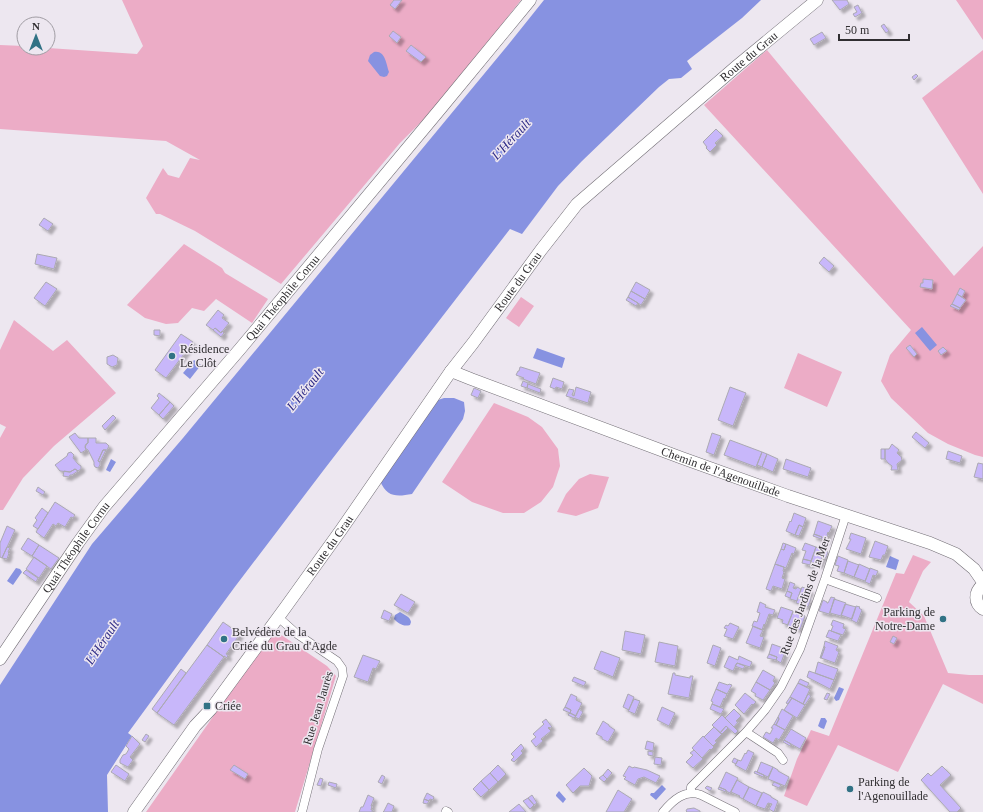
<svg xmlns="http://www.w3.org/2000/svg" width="983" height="812" font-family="Georgia,serif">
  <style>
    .green { fill: #ecacc6 }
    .water { fill: #8792e1 }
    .building { fill: #c8b7fa; stroke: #aba9b2; filter: url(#shadow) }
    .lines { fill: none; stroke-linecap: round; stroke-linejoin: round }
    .street-casing { stroke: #736f76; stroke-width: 9 }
    .secondary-casing { stroke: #736f76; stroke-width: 13 }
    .street { stroke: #fff; stroke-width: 8 }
    .secondary { stroke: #fff; stroke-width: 12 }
    .poi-dot { fill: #317285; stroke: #ede7f0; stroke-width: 1.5 }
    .labels { text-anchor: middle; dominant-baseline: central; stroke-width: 3; stroke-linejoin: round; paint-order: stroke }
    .street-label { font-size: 12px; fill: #302e31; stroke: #ede7f0 }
    .poi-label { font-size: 12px; fill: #302e31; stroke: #ede7f0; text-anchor: start }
    .water-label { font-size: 13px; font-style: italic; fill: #2e2b87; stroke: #ede7f0 }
  </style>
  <defs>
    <filter id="shadow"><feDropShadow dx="3.5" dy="3.5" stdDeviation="1" flood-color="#0004"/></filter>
  </defs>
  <rect width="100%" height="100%" fill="#ede7f0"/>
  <path class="green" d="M 122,0 L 521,0 L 499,28 L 426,117 L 400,143 L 281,284 L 195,231 L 160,214 L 156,214 L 146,198 L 163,168 L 168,175 L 179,178 L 190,158 L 200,160 L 166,141 L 0,129 L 0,45 L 24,46 L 24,48 L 48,48 L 137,54 L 143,46 Z
    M 956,0 L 983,0 L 983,40 Z
    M 767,50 L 954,276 L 983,246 L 983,457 L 975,455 L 948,444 L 928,433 L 891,398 L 881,381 L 890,355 L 911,330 L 704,105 Z
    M 983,50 L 983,194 L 922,98 Z
    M 184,244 L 222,268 L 225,273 L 268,299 L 252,323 L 216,299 L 204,311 L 192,308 L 178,323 L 166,324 L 145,318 L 127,305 Z
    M 521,297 L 534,306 L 519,327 L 506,318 Z
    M 14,320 L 53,351 L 67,340 L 116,393 L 54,446 L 23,478 L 3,510 L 0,510 L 0,438 L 6,427 L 0,424 L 0,350 Z
    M 798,353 L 842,372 L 827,407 L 784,388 Z
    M 494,403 L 528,417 L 542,427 L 558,449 L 560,466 L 553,487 L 541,502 L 524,513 L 503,513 L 472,502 L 442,482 Z
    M 590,474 L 609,477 L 598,508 L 576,516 L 557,512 L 566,494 L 579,479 Z
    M 913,555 L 931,562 L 923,571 L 909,602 L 924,616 L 948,673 L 969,675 L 983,675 L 983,704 L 943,684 L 898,772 L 838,745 L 807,806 L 784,796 L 797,759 L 811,730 L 829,736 L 896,573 L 904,574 Z
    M 274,630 L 327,666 L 336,676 L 295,812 L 146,812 Z"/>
  <path class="water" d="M 544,0 L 761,0 L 742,18 L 687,61 L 692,69 L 681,78 L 669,79 L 659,87 L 582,161 L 558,186 L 522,234 L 510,229 L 326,467 L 234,588 L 128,733 L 132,736 L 107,775 L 108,812 L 0,812 L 0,685 L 92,544 L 183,438 L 508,45 Z
    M 374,52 C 385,50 386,63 389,72 L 387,76 L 384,77 L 380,76 L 368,61 L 370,55 Z
    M 922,327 L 937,345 L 930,351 L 915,333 Z
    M 537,348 L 565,358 L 562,368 L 533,358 Z
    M 194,360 L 201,365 L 190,379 L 183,373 Z
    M 444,398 L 454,398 L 464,402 L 465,411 L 463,419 L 412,494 C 396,497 387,497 380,481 L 438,400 Z
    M 111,459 L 116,462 L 110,472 L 106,470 Z
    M 890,556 L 899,560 L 896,570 L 886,567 Z
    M 16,568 L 20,569 L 22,572 L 13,585 L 7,581 Z
    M 400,612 C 404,615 410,616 411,622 L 410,625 C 403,627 398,623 394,619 L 395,615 Z
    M 839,687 L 844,689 L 839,700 L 836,701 L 834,698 Z
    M 821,718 L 825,718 L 827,721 L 824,729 L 821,728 L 818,726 Z
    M 662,785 L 666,789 L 656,800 L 650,795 L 651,793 L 654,793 Z
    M 559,791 L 566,799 L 563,803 L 556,796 L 556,795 Z"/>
  <path class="building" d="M 394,0 L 402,0 L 395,9 L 390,5 Z
    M 832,0 L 847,0 L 849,4 L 840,10 Z
    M 858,5 L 862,13 L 855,17 L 853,14 L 857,12 L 854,7 Z
    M 884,24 L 889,31 L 886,33 L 881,26 Z
    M 393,31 L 401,37 L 397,43 L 389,36 Z
    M 822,32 L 826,38 L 814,45 L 810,39 Z
    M 411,45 L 426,57 L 421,62 L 406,51 Z
    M 916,74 L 918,76 L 914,80 L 912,77 Z
    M 716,129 L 723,136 L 715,143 L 717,145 L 710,152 L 706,148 L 707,147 L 703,142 Z
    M 44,218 L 53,224 L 48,231 L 39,225 Z
    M 37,254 L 57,258 L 54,269 L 35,264 Z
    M 824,257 L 834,266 L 829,272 L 819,263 Z
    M 923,279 L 933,280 L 932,289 L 920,287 L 921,283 L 923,283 Z
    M 46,282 L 57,289 L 45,306 L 34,298 Z
    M 636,282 L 650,290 L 645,299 L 631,291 Z
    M 960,288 L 965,291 L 962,297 L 957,294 Z
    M 631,291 L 645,299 L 641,305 L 628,297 Z
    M 957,294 L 966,300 L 960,308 L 952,304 Z
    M 628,297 L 638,303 L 636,306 L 626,300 Z
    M 952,304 L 960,308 L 959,310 L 950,306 Z
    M 218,310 L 224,315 L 222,318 L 229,323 L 221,333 L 215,328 L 213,330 L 206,325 Z
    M 215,328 L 221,333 L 222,331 L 224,333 L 221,337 L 213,330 Z
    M 154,330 L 160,330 L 160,336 L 154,335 Z
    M 181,334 L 193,342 L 166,378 L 155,370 Z
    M 910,345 L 917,354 L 914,357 L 906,348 Z
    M 943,347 L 947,351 L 941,355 L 938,351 Z
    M 113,355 L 118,358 L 117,365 L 112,367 L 107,364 L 107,357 Z
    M 520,367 L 521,367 L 540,373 L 536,384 L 523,379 L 524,378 L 516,375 L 518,371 L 519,371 Z
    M 553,378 L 564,382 L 562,389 L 556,387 L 555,389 L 550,387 Z
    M 523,381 L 528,383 L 527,388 L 521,386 Z
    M 528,384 L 541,389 L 540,393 L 527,388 Z
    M 576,387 L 591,392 L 588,403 L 566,396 L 569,389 L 574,390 L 572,395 L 574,396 Z
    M 730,387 L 746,393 L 733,426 L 718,420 Z
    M 474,388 L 481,391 L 478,398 L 471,395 Z
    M 159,393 L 170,402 L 159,415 L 151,408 L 159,398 L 157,396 Z
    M 170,402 L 174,406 L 163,419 L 159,415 Z
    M 113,415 L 116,418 L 105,430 L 102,426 Z
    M 916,432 L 929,443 L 925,448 L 912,437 Z
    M 75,433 L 79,438 L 88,438 L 88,443 L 86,444 L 85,446 L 86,450 L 81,453 L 69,437 Z
    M 712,433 L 721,436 L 714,455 L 706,452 Z
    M 88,438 L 96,438 L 96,443 L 106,443 L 109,446 L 107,450 L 103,450 L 98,461 L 100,462 L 100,465 L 98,468 L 95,467 L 94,465 L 94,462 L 88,450 L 85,448 L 86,445 L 88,443 Z
    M 730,440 L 762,452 L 756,467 L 724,455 Z
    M 892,444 L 899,450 L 897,453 L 900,456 L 901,456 L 902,460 L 897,464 L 898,470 L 891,470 L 892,466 L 888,463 L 885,459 L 885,449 L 889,449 Z
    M 881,449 L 885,449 L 885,459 L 881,459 Z
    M 103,450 L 106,450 L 100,462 L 98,461 Z
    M 948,451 L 962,456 L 960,463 L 946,459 Z
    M 71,452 L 74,455 L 73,458 L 78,464 L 81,466 L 81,469 L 78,471 L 75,469 L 70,472 L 60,471 L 55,465 L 67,456 L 68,453 Z
    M 762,452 L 767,454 L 762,467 L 757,465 Z
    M 767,454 L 778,459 L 773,472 L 762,467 Z
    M 786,459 L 811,468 L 808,477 L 783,469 Z
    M 978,463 L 983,464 L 983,479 L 974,477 Z
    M 75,469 L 78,471 L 72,475 L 70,475 L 69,477 L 63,476 L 64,471 L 70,472 Z
    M 38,487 L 45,492 L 43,495 L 36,491 Z
    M 55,502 L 75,515 L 73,518 L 71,517 L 65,527 L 58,523 L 56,526 L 53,524 L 44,538 L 36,532 Z
    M 42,508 L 48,513 L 38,529 L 33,526 L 37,520 L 35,518 Z
    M 794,513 L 806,518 L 803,527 L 799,525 L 795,535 L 786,531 L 790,521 L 791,522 Z
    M 818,521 L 832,526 L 829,533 L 828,532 L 827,535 L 828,535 L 826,541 L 821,539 L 822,537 L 814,534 Z
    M 799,525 L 803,527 L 799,536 L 795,535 Z
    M 7,526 L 15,530 L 2,558 L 0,557 L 0,543 Z
    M 851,533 L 866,538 L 861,554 L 846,549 L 851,539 L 849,539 Z
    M 814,534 L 822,537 L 821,539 L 813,536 Z
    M 28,538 L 39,545 L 32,556 L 21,549 Z
    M 875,541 L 888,546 L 885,555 L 883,555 L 881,560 L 869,557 Z
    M 783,543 L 786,544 L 784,550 L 781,549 Z
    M 805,543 L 816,547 L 811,561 L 803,559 L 806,551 L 802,550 Z
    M 786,544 L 796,548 L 794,554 L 792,553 L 786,568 L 775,564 L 781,549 L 784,550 Z
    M 39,545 L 59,558 L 51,569 L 32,556 Z
    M 7,547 L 10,548 L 8,552 L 9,553 L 7,559 L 2,558 Z
    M 816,547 L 828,552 L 826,558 L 822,557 L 819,565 L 811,562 Z
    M 838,556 L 848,560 L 844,573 L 837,571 L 839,566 L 835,565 Z
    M 34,557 L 47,566 L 39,578 L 26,569 Z
    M 803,559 L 811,561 L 810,565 L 802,563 Z
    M 848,561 L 859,565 L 854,577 L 844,573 Z
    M 775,564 L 784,567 L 783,571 L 784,572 L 782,578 L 785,579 L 782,589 L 773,586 L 771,591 L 766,589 Z
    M 859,564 L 870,569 L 865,581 L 854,577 Z
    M 870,568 L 878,571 L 876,576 L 873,575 L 870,584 L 865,582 Z
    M 26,570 L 38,578 L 36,582 L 23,573 Z
    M 790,582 L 795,584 L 793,588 L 796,589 L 797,587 L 801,589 L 797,601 L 790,599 L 792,593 L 787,591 Z
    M 802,587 L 810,590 L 808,595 L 806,594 L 806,596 L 807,596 L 807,598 L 811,599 L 808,607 L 796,603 Z
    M 787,591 L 792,593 L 790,598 L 785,596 Z
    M 401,594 L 415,602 L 408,613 L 394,605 Z
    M 831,597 L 835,598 L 829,614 L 819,611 L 823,600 L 827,602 L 827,603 L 828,603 Z
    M 834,599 L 846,603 L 841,616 L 830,613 Z
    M 760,602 L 766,605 L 765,607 L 775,610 L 773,615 L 769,614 L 765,625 L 764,624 L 762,630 L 752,626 L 754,621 L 757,622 L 760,613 L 757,612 Z
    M 845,604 L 856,607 L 852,619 L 841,615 Z
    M 856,606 L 860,607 L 859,608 L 862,610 L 857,623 L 851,620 Z
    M 781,607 L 793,611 L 788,625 L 782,623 L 783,620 L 777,618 Z
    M 384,610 L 392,614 L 389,621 L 381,618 Z
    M 793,612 L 805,616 L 800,630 L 796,629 L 796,627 L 794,627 L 794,628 L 787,626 Z
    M 833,620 L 844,624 L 843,628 L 846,629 L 843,635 L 831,631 L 833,626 L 831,625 Z
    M 223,622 L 240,634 L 226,654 L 228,655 L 227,658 L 224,656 L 224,657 L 207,645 Z
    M 730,623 L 739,627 L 733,639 L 724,636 L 727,629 L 724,628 L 726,625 L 728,626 Z
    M 753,626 L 763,630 L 760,636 L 764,637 L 760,648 L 746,643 Z
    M 829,630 L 841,635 L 838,641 L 826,637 Z
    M 625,631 L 645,635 L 641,654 L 622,650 Z
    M 893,636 L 897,638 L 894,644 L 890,642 Z
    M 825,641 L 838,646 L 836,650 L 839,652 L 835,663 L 821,658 L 825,647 L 824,646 Z
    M 659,642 L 678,646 L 675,666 L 655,662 Z
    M 772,644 L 786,649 L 781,663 L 776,660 L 777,657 L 769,654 Z
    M 207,645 L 224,657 L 174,725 L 157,713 Z
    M 713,645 L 721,648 L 715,666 L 707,663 Z
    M 824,646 L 825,647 L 821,658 L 820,658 Z
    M 601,651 L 620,658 L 613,677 L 594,669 Z
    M 769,654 L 777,657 L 776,660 L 767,658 Z
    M 363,655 L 380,661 L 376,669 L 373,668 L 368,682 L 354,677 Z
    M 729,656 L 738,660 L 739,656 L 752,662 L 750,667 L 737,663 L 733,671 L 724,667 Z
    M 818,662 L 838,669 L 834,680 L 815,673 Z
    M 737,663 L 745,666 L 743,669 L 735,666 Z
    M 181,669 L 186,673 L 157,713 L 152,709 Z
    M 763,670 L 775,677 L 773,681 L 775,683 L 770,690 L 756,682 Z
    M 809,671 L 834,680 L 830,689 L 807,677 Z
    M 673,673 L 675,673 L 675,675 L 690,678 L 690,676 L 693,676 L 689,698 L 668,694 Z
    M 574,677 L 586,682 L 584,686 L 572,681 Z
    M 800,679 L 809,683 L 807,687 L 798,683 Z
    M 719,682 L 728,685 L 729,684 L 732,685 L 727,694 L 716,689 Z
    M 756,682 L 770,690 L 763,700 L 755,696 L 756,694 L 751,691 Z
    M 798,683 L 810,689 L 803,704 L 790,697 Z
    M 716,689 L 727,694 L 725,699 L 724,698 L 720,707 L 712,704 L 713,702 L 711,701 Z
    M 745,693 L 756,702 L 753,705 L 752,704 L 744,714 L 735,705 Z
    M 827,693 L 830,694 L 827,700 L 824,699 Z
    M 571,694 L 577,697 L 576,700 L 582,703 L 576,716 L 570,713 L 571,710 L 565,707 Z
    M 628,694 L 634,697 L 629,710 L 623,707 Z
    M 808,694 L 811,696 L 805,705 L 803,704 Z
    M 790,697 L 792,698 L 788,704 L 786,703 Z
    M 792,698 L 805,705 L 797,718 L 784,710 Z
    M 634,699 L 640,701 L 635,714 L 628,711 Z
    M 712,704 L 724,709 L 721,714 L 710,709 Z
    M 565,707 L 571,710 L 570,713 L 563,710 Z
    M 662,707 L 675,713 L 669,726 L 657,720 Z
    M 579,709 L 583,712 L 579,719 L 575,717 Z
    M 734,709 L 741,716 L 736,721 L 738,722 L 734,727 L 725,718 Z
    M 782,709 L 793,716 L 785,730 L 776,725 L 779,719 L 778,717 Z
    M 570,713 L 576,716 L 574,718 L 568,715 Z
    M 722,715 L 738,731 L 735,734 L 726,726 L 720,733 L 712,725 Z
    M 778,717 L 779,719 L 776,725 L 774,724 Z
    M 546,719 L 552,727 L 550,728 L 549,727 L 548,728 L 551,731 L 541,739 L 543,741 L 536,747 L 531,741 L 536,737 L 533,734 L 544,724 L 542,722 Z
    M 603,721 L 609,725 L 609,726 L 615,730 L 608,742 L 602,739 L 602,737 L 596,734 Z
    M 774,724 L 785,730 L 779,740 L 776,738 L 773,743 L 763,737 L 766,732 L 770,734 L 773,728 L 771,728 Z
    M 726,726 L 728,728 L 722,734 L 720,733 Z
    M 714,727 L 722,734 L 715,741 L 717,742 L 713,746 L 704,737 Z
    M 791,729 L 806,738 L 800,749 L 784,740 Z
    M 146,734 L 149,736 L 145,742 L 142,740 Z
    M 132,736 L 140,744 L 130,757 L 133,760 L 128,767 L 120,763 L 120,760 L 123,755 L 126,754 L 129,749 L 126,746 Z
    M 703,736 L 714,747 L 711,750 L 710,749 L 702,758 L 692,748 Z
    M 784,740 L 791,744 L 790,746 L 783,742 Z
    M 647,741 L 654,743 L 653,751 L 645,749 Z
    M 521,744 L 524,748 L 521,751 L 523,753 L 514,762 L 511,760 L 514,757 L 511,754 Z
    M 694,750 L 703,759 L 693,768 L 686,762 L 693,755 L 690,753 Z
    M 748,750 L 754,753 L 746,771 L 735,765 L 738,760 L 741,761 L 745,753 L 746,754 Z
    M 648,751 L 653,752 L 653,756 L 648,755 Z
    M 655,757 L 662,758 L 661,765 L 654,764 Z
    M 734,758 L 738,760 L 736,764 L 732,762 Z
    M 761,762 L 773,767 L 768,777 L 757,772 Z
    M 116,765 L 129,774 L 125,781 L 111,772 Z
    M 234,765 L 248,774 L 245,779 L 230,770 Z
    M 498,765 L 506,774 L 498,782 L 490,773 Z
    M 629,766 L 633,768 L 634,767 L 647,770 L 660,776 L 656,783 L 644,777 L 638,779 L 635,785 L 624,779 L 626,777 L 623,776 Z
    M 942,766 L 951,775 L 940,785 L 961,808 L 957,812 L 950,812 L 921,780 L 928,773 L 931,776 Z
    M 773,767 L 778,770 L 778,771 L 789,777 L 785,786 L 768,779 Z
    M 584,768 L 592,776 L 589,786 L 580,786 L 573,793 L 566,785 Z
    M 608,769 L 612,773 L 607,779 L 603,775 Z
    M 755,771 L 764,775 L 763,777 L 754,773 Z
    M 726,772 L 738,778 L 730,793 L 726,791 L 726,790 L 719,787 Z
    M 490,773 L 498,782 L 489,790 L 481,781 Z
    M 382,775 L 385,777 L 382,784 L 378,782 Z
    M 603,775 L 607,779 L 604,782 L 599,778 Z
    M 320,778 L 323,779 L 321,786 L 317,785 Z
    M 737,780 L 749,787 L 743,799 L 739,797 L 740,796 L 731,792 Z
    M 481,781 L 489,790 L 481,797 L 473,789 Z
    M 329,782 L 337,784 L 336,788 L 328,785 Z
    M 774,782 L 781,785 L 779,788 L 772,785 Z
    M 707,786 L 712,788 L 710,791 L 705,788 Z
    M 719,787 L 726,790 L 726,792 L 718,789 Z
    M 749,787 L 762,793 L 756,806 L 743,799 Z
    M 618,790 L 632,799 L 624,812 L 606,812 Z
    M 763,792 L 771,796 L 771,797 L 778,801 L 774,812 L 769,809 L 772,804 L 768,803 L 765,809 L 756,806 Z
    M 427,793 L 434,797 L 433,800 L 430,799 L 429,801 L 424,799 Z
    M 368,795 L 374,798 L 371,806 L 372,806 L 371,810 L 373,810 L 372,812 L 359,812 L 361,807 L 363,807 Z
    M 532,795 L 537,803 L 534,805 L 528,798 Z
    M 528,798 L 534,805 L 530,809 L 523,801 Z
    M 424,799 L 429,801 L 427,804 L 423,803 Z
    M 388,803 L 394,806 L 392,812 L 383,812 L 384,811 Z
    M 519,804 L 526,812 L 509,812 Z
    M 694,808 L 700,811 L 700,812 L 687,812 L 686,811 L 687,809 Z"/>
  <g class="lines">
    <defs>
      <path id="street" d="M 825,579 L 877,598
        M 278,617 L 297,634 L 337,661 L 342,668 L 343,676 L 318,749 L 302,812
        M 746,732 L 778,753 L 783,760
        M 691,793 L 691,787 L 746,732 L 765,710 L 781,687 L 800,649 L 825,579 L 846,515
        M 446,811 L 448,812
        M 663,812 C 673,800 685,789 701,795 L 735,812"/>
      <g id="secondary">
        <path id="s1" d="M 451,371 L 471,379 L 682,458 L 788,496 L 930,543 L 956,554 L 974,569 L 983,582"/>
        <path d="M 983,585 C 974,592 974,603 983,609"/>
        <path id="s2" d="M 0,659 L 78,543 L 104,507 L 240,349 L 441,108 L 530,0"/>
        <path id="s3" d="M 134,812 L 195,726 L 211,709 L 285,608 L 341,530 L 451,371 L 473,343 L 541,250 L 577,204 L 737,66 L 817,0"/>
      </g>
    </defs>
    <use href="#street" class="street-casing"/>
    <use href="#secondary" class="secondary-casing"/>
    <use href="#street" class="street"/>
    <use href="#secondary" class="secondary"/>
  </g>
  <g class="poi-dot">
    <circle cx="172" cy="356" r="4"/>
    <circle cx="943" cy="619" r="4"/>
    <circle cx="224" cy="639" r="4"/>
    <rect x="203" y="702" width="8" height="8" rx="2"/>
    <circle cx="850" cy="789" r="4"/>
  </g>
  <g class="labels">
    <g class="street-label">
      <text stroke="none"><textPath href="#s3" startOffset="979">Route du Grau</textPath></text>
      <text stroke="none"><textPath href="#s3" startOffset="655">Route du Grau</textPath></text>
      <text stroke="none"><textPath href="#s2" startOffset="459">Quai Théophile Cornu</textPath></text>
      <text stroke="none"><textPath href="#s1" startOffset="288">Chemin de l'Agenouillade</textPath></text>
      <text stroke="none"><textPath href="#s3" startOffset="331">Route du Grau</textPath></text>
      <text stroke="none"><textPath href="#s2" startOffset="135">Quai Théophile Cornu</textPath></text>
      <text transform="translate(805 596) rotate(-70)">Rue des Jardins de la Mer</text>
      <text transform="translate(318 708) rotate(-73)">Rue Jean Jaurès</text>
    </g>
    <g class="poi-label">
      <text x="180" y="349">Résidence<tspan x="180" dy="14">Le Clôt</tspan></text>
      <text x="935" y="612" text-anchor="end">Parking de<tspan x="935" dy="14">Notre-Dame</tspan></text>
      <text x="232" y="632">Belvédère de la<tspan x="232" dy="14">Criée du Grau d'Agde</tspan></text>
      <text x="215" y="706">Criée</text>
      <text x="858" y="782">Parking de<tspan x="858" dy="14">l'Agenouillade</tspan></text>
    </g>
    <g class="water-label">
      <text transform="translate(511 139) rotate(-47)">L'Hérault</text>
      <text transform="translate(305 389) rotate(-51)">L'Hérault</text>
      <text transform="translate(102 642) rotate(-56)">L'Hérault</text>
    </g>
  </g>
  <g transform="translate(36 36)"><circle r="19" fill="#ede7f0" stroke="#a19da4"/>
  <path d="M0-3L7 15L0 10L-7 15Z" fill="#317285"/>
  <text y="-6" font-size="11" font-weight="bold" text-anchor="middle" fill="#302e31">N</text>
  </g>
  <path d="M839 34v6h70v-6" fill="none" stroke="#302e31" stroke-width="2"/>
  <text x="845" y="34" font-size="12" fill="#302e31" stroke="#ede7f0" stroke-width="3" paint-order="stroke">50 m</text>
</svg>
